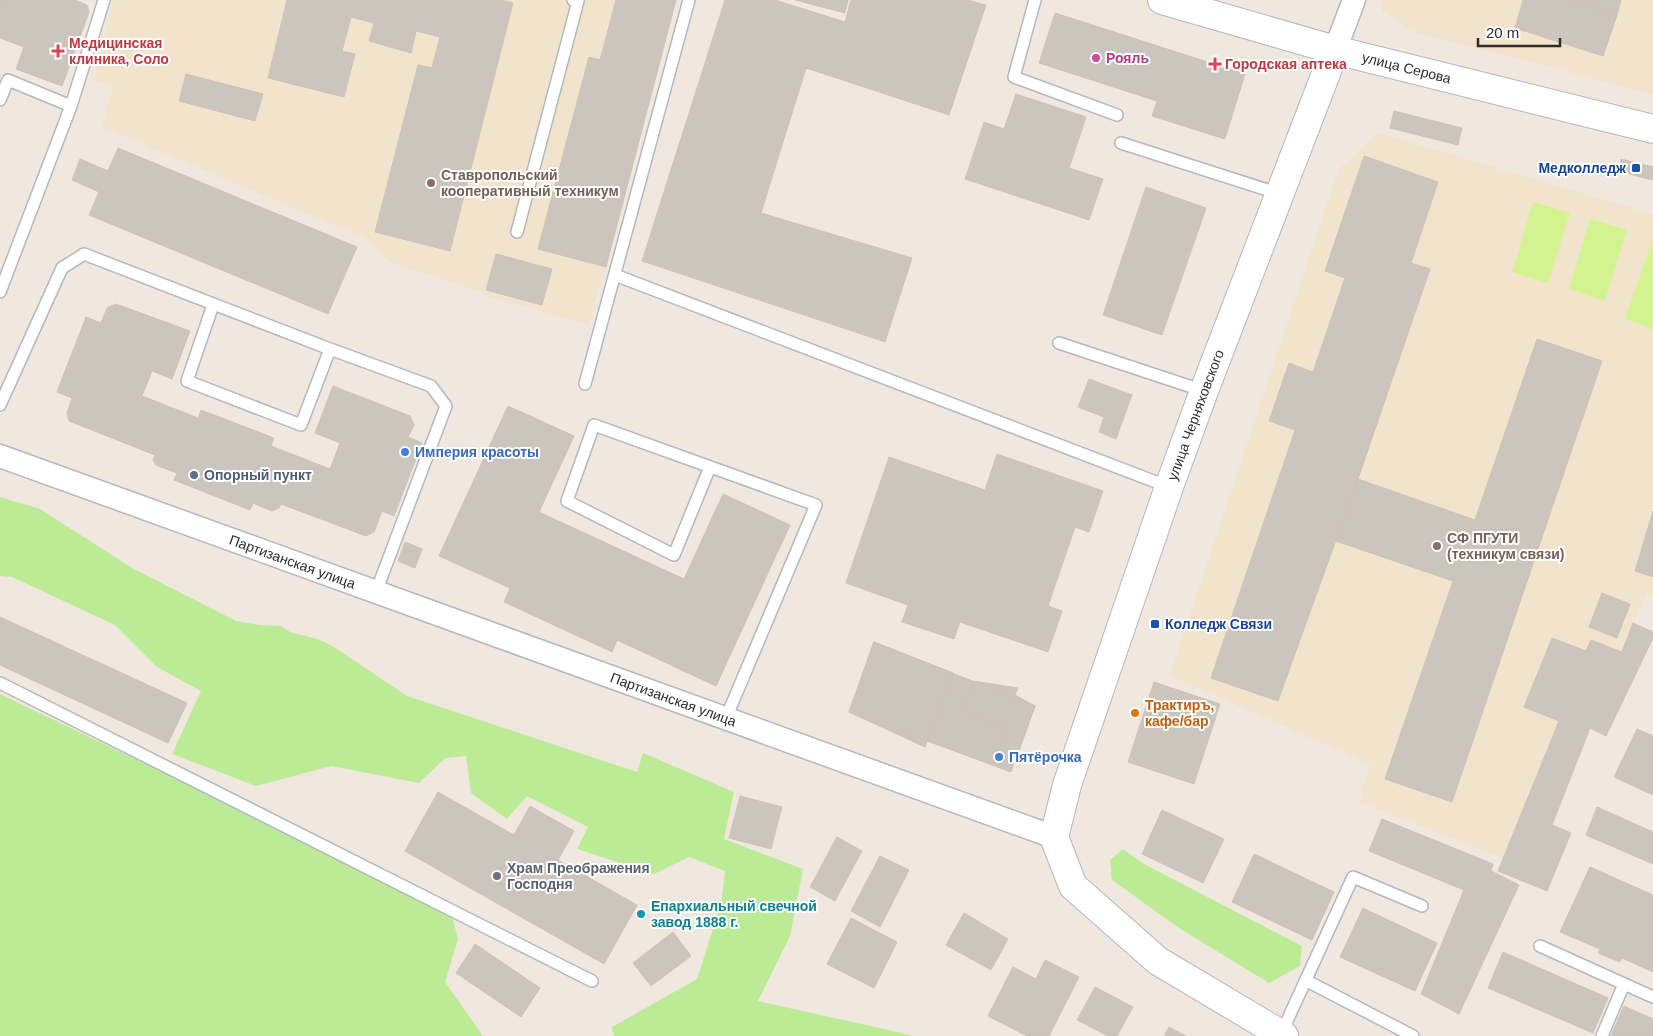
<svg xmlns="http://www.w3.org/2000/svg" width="1653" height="1036" font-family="Arial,sans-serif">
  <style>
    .education { fill: #f2e3cd }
    .green { fill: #bceb96 }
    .pitch { fill: #d3f391 }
    .building { fill: #cbc5bd; stroke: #ccc3b8 }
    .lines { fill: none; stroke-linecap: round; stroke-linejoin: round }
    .lane-casing { stroke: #b3b7c2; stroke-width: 14 }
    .street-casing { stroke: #b3b7c2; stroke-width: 25 }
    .secondary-casing { stroke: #b3b7c2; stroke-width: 30 }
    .lane { stroke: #fff; stroke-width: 11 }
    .street { stroke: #fff; stroke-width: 22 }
    .secondary { stroke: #fff; stroke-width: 28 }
    .health-dot { fill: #e0444e; stroke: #fff; stroke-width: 2 }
    .hotel-dot { fill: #d1479c; stroke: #fff; stroke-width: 2 }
    .transit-dot { fill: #1a4fb4; stroke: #fff; stroke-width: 2 }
    .education-dot { fill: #8d6e63; stroke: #fff; stroke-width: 2 }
    .shop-dot { fill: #3f7fe0; stroke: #fff; stroke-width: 2 }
    .service-dot { fill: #5c6f8a; stroke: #fff; stroke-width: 2 }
    .food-dot { fill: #e8710a; stroke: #fff; stroke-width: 2 }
    .worship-dot { fill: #6b7280; stroke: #fff; stroke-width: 2 }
    .culture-dot { fill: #0f9aa8; stroke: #fff; stroke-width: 2 }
    .labels { text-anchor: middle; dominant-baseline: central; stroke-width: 4; stroke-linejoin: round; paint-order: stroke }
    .health-label { font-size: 14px; font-weight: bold; fill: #be3a42; stroke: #fff; text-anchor: start }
    .hotel-label { font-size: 14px; font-weight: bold; fill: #b23c85; stroke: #fff; text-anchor: start }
    .street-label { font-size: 14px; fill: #2d2d2d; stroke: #fff }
    .transit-label { font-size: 14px; font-weight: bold; fill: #164399; stroke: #fff; text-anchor: end }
    .education-label { font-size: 14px; font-weight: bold; fill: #785e54; stroke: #fff; text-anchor: start }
    .shop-label { font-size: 14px; font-weight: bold; fill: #366cbe; stroke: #fff; text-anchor: start }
    .service-label { font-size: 14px; font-weight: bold; fill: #4e5e75; stroke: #fff; text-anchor: start }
    .food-label { font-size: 14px; font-weight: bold; fill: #c56008; stroke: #fff; text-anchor: start }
    .worship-label { font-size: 14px; font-weight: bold; fill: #5b616d; stroke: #fff; text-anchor: start }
    .culture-label { font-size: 14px; font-weight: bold; fill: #0d838f; stroke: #fff; text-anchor: start }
  </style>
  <rect width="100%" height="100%" fill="#f0e7df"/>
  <path class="education" d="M 113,0 L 676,0 L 606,267 L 589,324 L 491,298 L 479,291 L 389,262 L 367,239 L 102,127 L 113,86 L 94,81 Z
    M 1382,0 L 1653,0 L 1653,94 L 1411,31 L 1382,11 Z
    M 1378,133 L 1653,214 L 1653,596 L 1647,593 L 1622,652 L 1591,640 L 1503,858 L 1359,802 L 1370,764 L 1170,676 L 1339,169 Z"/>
  <path class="green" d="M 0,497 L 40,509 L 132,568 L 236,621 L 259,625 L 281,626 L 290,632 L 318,639 L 334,647 L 407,696 L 637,772 L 643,753 L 734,792 L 724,839 L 803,869 L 790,936 L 758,1001 L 915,1036 L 614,1036 L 612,1027 L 697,979 L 721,904 L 725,871 L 689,857 L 654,874 L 577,849 L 588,827 L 527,796 L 507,819 L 471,793 L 466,756 L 445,758 L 419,783 L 331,766 L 256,786 L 172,754 L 201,691 L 157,667 L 115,625 L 12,577 L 0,576 Z
    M 0,694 L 239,809 L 452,916 L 458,939 L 445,982 L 483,1036 L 0,1036 Z
    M 1123,849 L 1144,864 L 1302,946 L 1300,966 L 1269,983 L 1179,928 L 1112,880 L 1110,860 Z"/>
  <path class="pitch" d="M 1533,202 L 1570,213 L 1548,283 L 1512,272 Z
    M 1590,219 L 1627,230 L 1605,301 L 1569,289 Z
    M 1653,239 L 1653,329 L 1625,319 Z"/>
  <path class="building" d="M 0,0 L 75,0 L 87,5 L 89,12 L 62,86 L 16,69 L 24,47 L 0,38 Z
    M 287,0 L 501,0 L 513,3 L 450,251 L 375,232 L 418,65 L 432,68 L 440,37 L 416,31 L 411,53 L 369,41 L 374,23 L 351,17 L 342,51 L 355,54 L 344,97 L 268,78 Z
    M 616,0 L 676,0 L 606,267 L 538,249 L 589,57 L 600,60 Z
    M 725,0 L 775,0 L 845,22 L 851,0 L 967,0 L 986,5 L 949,115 L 806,68 L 761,213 L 912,258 L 885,342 L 642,261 Z
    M 795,0 L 848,0 L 845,13 Z
    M 1523,0 L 1570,0 L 1617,15 L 1603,56 L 1515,28 Z
    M 1570,0 L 1621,0 L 1617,15 Z
    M 1055,13 L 1245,74 L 1225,139 L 1152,116 L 1157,101 L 1039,63 Z
    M 186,74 L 263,94 L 255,121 L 179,101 Z
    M 1016,94 L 1086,117 L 1069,168 L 1103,179 L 1089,220 L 965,179 L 984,122 L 1004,129 Z
    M 1394,111 L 1462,128 L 1458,145 L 1390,128 Z
    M 118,148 L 357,247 L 328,314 L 89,215 L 99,192 L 72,180 L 80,159 L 108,171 Z
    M 1364,156 L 1438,182 L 1411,263 L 1430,269 L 1358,479 L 1278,701 L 1211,678 L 1295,430 L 1269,421 L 1289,363 L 1313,372 L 1345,278 L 1325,271 Z
    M 1621,159 L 1653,167 L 1652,180 L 1618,171 Z
    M 1146,187 L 1206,208 L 1162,335 L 1103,315 Z
    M 496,254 L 552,269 L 542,305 L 486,290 Z
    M 116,304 L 190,331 L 172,379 L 152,371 L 142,396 L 198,418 L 201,410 L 274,438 L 271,446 L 330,469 L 340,443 L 315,433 L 333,386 L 410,416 L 414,425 L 408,437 L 422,443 L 394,516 L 382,511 L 374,532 L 366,536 L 281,504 L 279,508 L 272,511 L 253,503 L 250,510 L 174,480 L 177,473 L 156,465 L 153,460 L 155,455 L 69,421 L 67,413 L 72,398 L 57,392 L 86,317 L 101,323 L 107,308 Z
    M 1537,339 L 1602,361 L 1452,802 L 1385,779 L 1453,581 L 1336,541 L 1358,479 L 1475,520 Z
    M 1089,379 L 1132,395 L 1116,439 L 1099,432 L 1104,417 L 1078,407 Z
    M 508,406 L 574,436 L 539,512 L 684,579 L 723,494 L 790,525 L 716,686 L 617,640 L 612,652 L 504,602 L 510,588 L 439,556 Z
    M 997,454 L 1103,491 L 1089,532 L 1075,527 L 1048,606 L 1062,611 L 1048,652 L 960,622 L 954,639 L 902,622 L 908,605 L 846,583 L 889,457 L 985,490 Z
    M 1653,511 L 1653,577 L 1635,571 Z
    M 405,542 L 422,549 L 415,568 L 398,561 Z
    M 1602,593 L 1630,604 L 1617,638 L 1589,627 Z
    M 0,617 L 187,703 L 168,743 L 0,665 Z
    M 1633,623 L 1653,632 L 1653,638 L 1606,736 L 1590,728 L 1552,825 L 1571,833 L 1547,891 L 1498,871 L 1559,721 L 1524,707 L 1552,638 L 1586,651 L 1591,640 L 1622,652 Z
    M 874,642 L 953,673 L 925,747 L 849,712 Z
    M 874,642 L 1035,706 L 1011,772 L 849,712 Z
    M 973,681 L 1018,688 L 1015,695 L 1035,706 L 1018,753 L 999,745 L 1006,728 L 963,710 Z
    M 1154,682 L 1220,704 L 1194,784 L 1128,762 Z
    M 1637,729 L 1653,736 L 1653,795 L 1614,777 Z
    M 438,792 L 514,835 L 530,806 L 574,831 L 558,860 L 637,905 L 604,964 L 405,851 Z
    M 740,796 L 782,807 L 771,849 L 729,838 Z
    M 1597,807 L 1653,832 L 1653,864 L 1586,835 Z
    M 1162,810 L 1224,839 L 1203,883 L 1142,854 Z
    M 1382,819 L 1493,864 L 1491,871 L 1519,885 L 1459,1014 L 1421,994 L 1464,890 L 1369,851 Z
    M 837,837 L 862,851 L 835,901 L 810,887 Z
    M 1254,854 L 1334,892 L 1312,940 L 1232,902 Z
    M 880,856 L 909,870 L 880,927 L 851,911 Z
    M 1590,867 L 1653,895 L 1653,972 L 1622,958 L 1620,962 L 1598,953 L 1600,949 L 1560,932 Z
    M 1363,908 L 1437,943 L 1415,991 L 1340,957 Z
    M 964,913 L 1008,939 L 991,970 L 946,945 Z
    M 851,918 L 897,942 L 874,988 L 827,964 Z
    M 673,932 L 691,956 L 651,986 L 633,963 Z
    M 475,944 L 540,988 L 521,1017 L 456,973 Z
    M 1503,952 L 1608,998 L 1593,1033 L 1488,988 Z
    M 1045,960 L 1079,977 L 1049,1036 L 1027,1036 L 988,1016 L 1013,967 L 1036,979 Z
    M 1095,987 L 1133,1007 L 1117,1036 L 1108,1036 L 1077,1020 Z
    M 1624,1006 L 1653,1019 L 1653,1036 L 1611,1036 Z
    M 1169,1027 L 1186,1036 L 1164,1036 Z"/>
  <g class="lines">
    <defs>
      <path id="lane" d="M 1035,0 L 1014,77 L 1117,115
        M 0,100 L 8,80 L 71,106 L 0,292
        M 71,106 L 104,0
        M 1121,143 L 1280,194
        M 517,232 L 578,1 L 573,0
        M 615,275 L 1169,487
        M 213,305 L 187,381 L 301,425 L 330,349
        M 1059,343 L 1204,391
        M 585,384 L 689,0
        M 0,405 L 62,268 L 84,254 L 330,349 L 431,386 L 446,406 L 376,592
        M 710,467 L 674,555 L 567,501 L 594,425 L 816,505 L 726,718
        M 0,683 L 592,981
        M 1540,946 L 1653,997
        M 1307,981 L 1413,1036
        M 1281,1034 L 1353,877 L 1422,906
        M 1602,1036 L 1624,984"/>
      <g id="street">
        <path d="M 1335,50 L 1354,0"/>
        <path id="s1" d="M 0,456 L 1054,837"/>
      </g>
      <g id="secondary">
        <path id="s2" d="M 1162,0 L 1335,50 L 1653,129"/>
        <path id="s3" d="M 1284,1036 L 1158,961 L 1073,886 L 1054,837 L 1067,785 L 1169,487 L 1204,391 L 1335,50"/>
      </g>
    </defs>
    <use href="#lane" class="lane-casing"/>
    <use href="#street" class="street-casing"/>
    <use href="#secondary" class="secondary-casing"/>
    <use href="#lane" class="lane"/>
    <use href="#street" class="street"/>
    <use href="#secondary" class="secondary"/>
  </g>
  <g class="health-dot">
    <path d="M55.5 43.5h5v5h5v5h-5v5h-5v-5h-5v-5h5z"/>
    <path d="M1212.5 56.5h5v5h5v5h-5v5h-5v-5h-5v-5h5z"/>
  </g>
  <circle class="hotel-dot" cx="1096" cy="58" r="5"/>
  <g class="transit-dot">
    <rect x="1631" y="163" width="10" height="10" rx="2.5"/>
    <rect x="1150" y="619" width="10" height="10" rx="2.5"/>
  </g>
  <g class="education-dot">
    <circle cx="431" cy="183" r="5"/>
    <circle cx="1437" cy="546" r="5"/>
  </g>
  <g class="shop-dot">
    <circle cx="405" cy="452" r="5"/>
    <circle cx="999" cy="757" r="5"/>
  </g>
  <circle class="service-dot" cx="194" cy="475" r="5"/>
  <circle class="food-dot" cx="1135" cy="713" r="5"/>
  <circle class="worship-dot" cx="497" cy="876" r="5"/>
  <circle class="culture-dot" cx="641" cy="914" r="5"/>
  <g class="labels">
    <g class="health-label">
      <text x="69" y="43">Медицинская<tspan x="69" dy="16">клиника, Соло</tspan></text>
      <text x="1225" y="64">Городская аптека</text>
    </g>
    <g class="hotel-label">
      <text x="1106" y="58">Рояль</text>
    </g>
    <g class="street-label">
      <text stroke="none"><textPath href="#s2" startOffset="254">улица Серова</textPath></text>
      <text stroke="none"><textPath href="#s3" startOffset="758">улица Черняховского</textPath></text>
      <text stroke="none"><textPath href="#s1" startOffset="311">Партизанская улица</textPath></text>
      <text stroke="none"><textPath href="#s1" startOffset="716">Партизанская улица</textPath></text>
    </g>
    <g class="transit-label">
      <text x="1626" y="168">Медколледж</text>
      <text x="1165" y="624" text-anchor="start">Колледж Связи</text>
    </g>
    <g class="education-label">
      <text x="441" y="175">Ставропольский<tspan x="441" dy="16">кооперативный техникум</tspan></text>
      <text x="1447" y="538">СФ ПГУТИ<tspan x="1447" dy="16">(техникум связи)</tspan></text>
    </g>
    <g class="shop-label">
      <text x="415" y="452">Империя красоты</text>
      <text x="1009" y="757">Пятёрочка</text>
    </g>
    <g class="service-label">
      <text x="204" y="475">Опорный пункт</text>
    </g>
    <g class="food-label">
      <text x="1145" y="705">Трактиръ,<tspan x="1145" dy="16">кафе/бар</tspan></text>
    </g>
    <g class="worship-label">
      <text x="507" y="868">Храм Преображения<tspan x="507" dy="16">Господня</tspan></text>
    </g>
    <g class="culture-label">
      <text x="651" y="906">Епархиальный свечной<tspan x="651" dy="16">завод 1888 г.</tspan></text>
    </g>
  </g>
  <path d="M1478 38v8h82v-8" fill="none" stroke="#2d2d2d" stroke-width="2.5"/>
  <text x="1486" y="38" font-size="15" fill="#2d2d2d" stroke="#ffffff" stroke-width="4" paint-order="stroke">20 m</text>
</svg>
